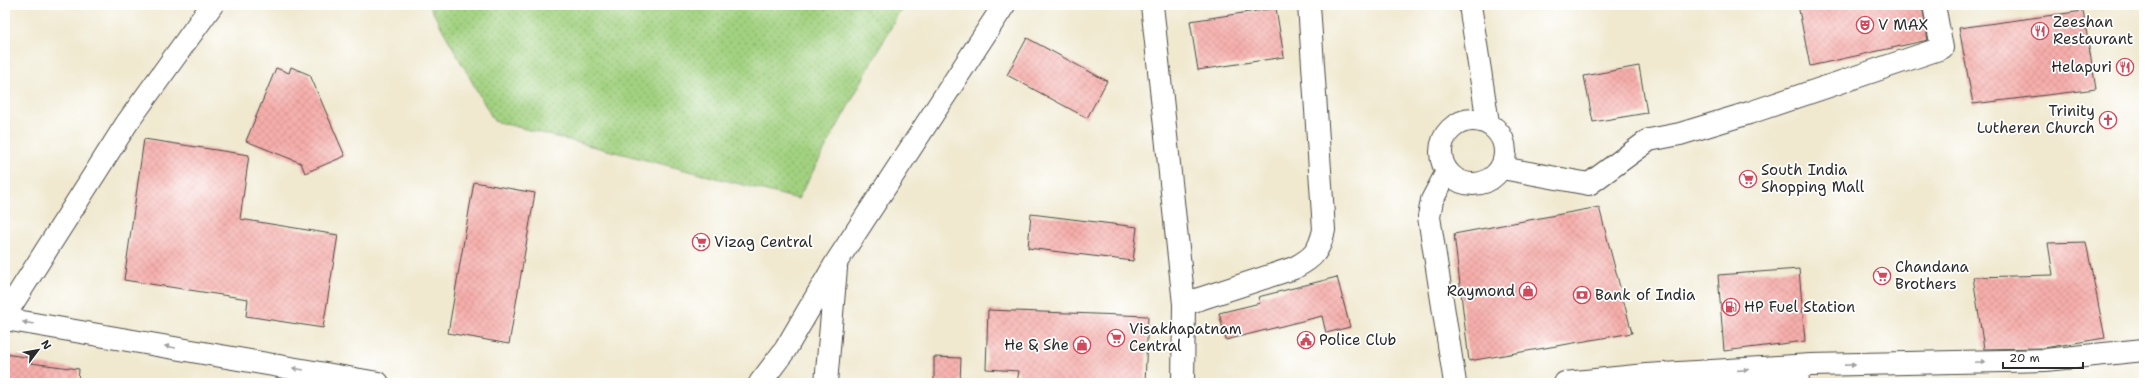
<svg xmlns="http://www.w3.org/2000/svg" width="2149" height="388" font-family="'Shantell Sans',sans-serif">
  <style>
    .grass { fill: url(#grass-dots); stroke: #667e56 }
    .building { fill: url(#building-cross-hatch) }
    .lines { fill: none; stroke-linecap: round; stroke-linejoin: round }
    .minor-casing { stroke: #494844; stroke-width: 24 }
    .major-casing { stroke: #494844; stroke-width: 24 }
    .minor { stroke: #fff; stroke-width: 22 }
    .major { stroke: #fff; stroke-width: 22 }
    .oneway { fill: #a0a0a0 }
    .labels { text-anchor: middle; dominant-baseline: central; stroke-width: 3.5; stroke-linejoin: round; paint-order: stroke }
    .poi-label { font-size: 15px; fill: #2b2b2b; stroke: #fff; text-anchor: start }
  </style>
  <defs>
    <pattern id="grass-dots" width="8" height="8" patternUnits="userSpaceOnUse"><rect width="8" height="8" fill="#a2d180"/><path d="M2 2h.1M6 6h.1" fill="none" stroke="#84aa69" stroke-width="1.8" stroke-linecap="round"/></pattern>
    <pattern id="building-cross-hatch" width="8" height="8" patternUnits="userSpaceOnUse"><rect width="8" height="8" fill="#f6aeab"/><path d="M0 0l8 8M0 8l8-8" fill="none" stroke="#d39693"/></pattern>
  </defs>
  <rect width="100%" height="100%" fill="#fff"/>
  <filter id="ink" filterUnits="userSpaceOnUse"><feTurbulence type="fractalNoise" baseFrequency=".025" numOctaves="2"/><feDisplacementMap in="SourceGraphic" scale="8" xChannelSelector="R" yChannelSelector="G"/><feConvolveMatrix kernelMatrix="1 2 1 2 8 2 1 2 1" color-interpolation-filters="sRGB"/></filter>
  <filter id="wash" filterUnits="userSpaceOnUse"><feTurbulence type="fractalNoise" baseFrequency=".012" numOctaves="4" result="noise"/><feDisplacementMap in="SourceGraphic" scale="16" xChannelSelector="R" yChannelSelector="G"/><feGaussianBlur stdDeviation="0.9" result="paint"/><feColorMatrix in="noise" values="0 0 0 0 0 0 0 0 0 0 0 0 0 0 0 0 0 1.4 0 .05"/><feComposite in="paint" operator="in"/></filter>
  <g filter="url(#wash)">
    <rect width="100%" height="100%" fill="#f0e9d0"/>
    <path class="grass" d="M 429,5 L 903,5 L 798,199 L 494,121 Z"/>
    <g id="blocks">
      <path class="building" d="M 1798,5 L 1922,5 L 1928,40 L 1810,66 Z
        M 1276,8 L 1284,57 L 1198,70 L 1190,21 Z
        M 2083,11 L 2096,89 L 1973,104 L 1959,28 Z
        M 1027,38 L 1107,81 L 1087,118 L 1007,75 Z
        M 1639,66 L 1647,113 L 1593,122 L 1584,76 Z
        M 291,67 L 310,75 L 345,156 L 305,173 L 301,163 L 246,141 L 276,68 L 289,73 Z
        M 144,139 L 249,155 L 240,219 L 338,235 L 323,328 L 246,316 L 248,299 L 124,280 Z
        M 474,182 L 535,193 L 509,344 L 448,333 Z
        M 1599,207 L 1632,333 L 1469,361 L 1454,234 Z
        M 1031,214 L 1137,227 L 1133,261 L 1028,248 Z
        M 2086,242 L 2105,338 L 2044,348 L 1984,349 L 1973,277 L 2053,275 L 2048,243 Z
        M 1799,269 L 1805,341 L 1724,351 L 1718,275 Z
        M 1337,277 L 1350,327 L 1326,333 L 1322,316 L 1226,340 L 1219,313 L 1260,303 L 1258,297 Z
        M 988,310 L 1148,316 L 1145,383 L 1017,383 L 1019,371 L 986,369 Z
        M 5,354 L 31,358 L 30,363 L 79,369 L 78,383 L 5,383 Z
        M 934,357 L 961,358 L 960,383 L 934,383 Z"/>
    </g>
  </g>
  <g filter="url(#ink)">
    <use href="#blocks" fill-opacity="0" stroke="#494844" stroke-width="1"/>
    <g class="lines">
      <defs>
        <path id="minor" d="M 1152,5 L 1184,304 L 1183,383
          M 1470,5 L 1488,123
          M1441 152a32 32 0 1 1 64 0a32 32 0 1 1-64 0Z
          M 1502,168 L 1589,184 L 1649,140 L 1680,134 L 1749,113 L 1942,48 L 1934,5
          M 1447,172 L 1432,200 L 1429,217 L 1455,383
          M 1184,304 L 1294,268 C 1313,258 1319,252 1324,230 L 1309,5
          M 5,315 L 127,123 L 212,5
          M 1797,366 L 1798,383
          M 760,383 L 785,350 L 837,261 L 1004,5
          M 826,383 L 836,268"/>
        <path id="major" d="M 5,319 L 378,383
          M 1565,383 L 1646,375 L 1811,365 L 2045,360 L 2144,350"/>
      </defs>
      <use href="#minor" class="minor-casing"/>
      <use href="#major" class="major-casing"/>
      <use href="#minor" class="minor"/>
      <use href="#major" class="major"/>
    </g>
    <defs><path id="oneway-solid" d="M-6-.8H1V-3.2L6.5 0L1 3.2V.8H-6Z"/></defs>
    <g class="oneway">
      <use href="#oneway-solid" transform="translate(28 323) rotate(-170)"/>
      <use href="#oneway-solid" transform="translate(170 347) rotate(-170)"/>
      <use href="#oneway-solid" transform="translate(1980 362) rotate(-2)"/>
      <use href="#oneway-solid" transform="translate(1850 365) rotate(-1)"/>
      <use href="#oneway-solid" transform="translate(298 369) rotate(-170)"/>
      <use href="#oneway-solid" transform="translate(1743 370) rotate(-4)"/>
    </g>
  </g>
  <defs>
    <symbol id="theatre-ring" viewBox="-11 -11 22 22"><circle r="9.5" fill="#fff" stroke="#d1495b" stroke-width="1.5"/><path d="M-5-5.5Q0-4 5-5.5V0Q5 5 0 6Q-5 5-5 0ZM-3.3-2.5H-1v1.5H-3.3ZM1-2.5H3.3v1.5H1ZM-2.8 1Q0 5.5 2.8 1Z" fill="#d1495b"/></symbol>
    <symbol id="restaurant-ring" viewBox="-11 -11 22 22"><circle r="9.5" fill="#fff" stroke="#d1495b" stroke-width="1.5"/><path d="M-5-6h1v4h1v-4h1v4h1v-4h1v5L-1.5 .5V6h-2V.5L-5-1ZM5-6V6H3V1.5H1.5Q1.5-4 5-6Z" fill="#d1495b"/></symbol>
    <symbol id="church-ring" viewBox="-11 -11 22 22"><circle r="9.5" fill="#fff" stroke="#d1495b" stroke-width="1.5"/><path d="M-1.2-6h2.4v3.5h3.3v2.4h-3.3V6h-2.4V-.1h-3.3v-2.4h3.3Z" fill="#d1495b"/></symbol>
    <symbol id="supermarket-ring" viewBox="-11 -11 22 22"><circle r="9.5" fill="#fff" stroke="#d1495b" stroke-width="1.5"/><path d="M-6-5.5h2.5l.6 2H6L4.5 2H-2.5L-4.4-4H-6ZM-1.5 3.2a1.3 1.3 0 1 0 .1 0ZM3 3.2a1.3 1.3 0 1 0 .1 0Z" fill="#d1495b"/></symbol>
    <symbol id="shop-ring" viewBox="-11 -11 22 22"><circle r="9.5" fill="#fff" stroke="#d1495b" stroke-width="1.5"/><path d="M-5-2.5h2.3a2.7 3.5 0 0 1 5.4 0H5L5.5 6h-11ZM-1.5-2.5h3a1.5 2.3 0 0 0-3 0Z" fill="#d1495b"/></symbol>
    <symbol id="bank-ring" viewBox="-11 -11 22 22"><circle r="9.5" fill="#fff" stroke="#d1495b" stroke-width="1.5"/><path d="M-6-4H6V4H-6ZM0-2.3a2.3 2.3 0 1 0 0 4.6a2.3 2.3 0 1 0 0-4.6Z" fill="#d1495b"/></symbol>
    <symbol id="fuel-ring" viewBox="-11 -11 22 22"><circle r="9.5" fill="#fff" stroke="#d1495b" stroke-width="1.5"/><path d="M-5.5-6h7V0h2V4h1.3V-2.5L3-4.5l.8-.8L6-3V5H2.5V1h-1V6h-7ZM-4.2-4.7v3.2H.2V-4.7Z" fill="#d1495b"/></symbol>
    <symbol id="civic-ring" viewBox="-11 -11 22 22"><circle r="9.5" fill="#fff" stroke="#d1495b" stroke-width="1.5"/><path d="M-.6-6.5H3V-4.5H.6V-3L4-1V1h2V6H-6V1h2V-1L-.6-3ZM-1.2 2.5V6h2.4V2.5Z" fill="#d1495b"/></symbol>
  </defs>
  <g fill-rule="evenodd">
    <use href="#theatre-ring" x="1855" y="15" width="20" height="20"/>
    <use href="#restaurant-ring" x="2030" y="21" width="20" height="20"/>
    <use href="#restaurant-ring" x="2115" y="57" width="20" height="20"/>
    <use href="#church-ring" x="2098" y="110" width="20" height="20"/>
    <use href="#supermarket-ring" x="1738" y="169" width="20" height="20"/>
    <use href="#supermarket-ring" x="691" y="232" width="20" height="20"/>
    <use href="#supermarket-ring" x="1872" y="266" width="20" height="20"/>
    <use href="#shop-ring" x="1518" y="281" width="20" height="20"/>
    <use href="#bank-ring" x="1572" y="285" width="20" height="20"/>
    <use href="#fuel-ring" x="1721" y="297" width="20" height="20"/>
    <use href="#supermarket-ring" x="1106" y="328" width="20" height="20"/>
    <use href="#civic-ring" x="1296" y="330" width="20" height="20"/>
    <use href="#shop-ring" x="1072" y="335" width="20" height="20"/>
  </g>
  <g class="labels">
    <g class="poi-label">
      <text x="2053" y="22">Zeeshan<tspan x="2053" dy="17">Restaurant</tspan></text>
      <text x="1878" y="25">V MAX</text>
      <text x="2112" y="67" text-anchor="end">Helapuri</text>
      <text x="2095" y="111" text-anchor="end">Trinity<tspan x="2095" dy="17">Lutheren Church</tspan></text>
      <text x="1761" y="170">South India<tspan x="1761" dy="17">Shopping Mall</tspan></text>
      <text x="714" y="242">Vizag Central</text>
      <text x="1895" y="267">Chandana<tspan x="1895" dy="17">Brothers</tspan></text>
      <text x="1515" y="291" text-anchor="end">Raymond</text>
      <text x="1595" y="295">Bank of India</text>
      <text x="1744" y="307">HP Fuel Station</text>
      <text x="1129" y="329">Visakhapatnam<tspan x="1129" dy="17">Central</tspan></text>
      <text x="1319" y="340">Police Club</text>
      <text x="1069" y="345" text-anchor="end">He &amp; She</text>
    </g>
  </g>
  <rect width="2149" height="388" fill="none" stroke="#fff" stroke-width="20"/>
  <g transform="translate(38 350) rotate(58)" stroke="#ffffff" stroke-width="3" paint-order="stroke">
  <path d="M0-3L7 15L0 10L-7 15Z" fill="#2b2b2b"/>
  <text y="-6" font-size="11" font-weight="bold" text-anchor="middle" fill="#2b2b2b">N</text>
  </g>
  <path d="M2003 362v6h80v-6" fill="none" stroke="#2b2b2b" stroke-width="2"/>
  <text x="2009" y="362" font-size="12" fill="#2b2b2b" stroke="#ffffff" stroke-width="3" paint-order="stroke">20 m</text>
</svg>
